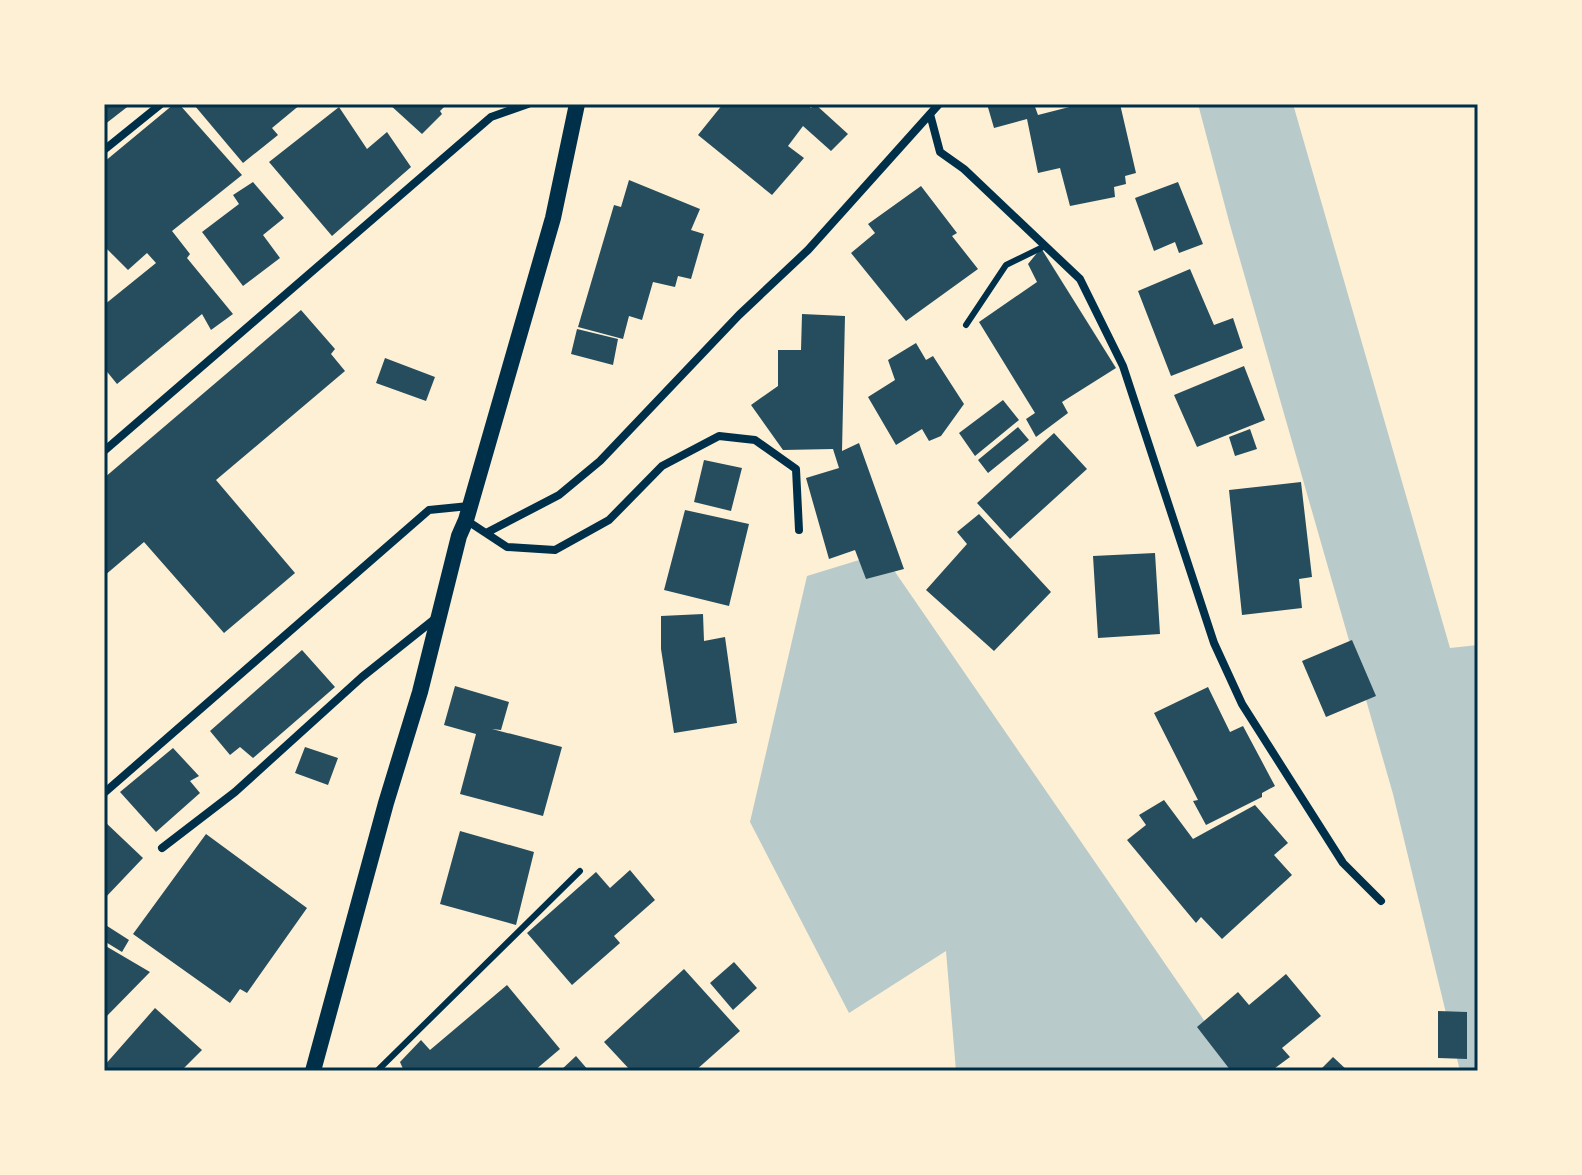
<svg xmlns="http://www.w3.org/2000/svg" width="1582" height="1175" font-family="Rubik,sans-serif">
  <style>
    .green { fill: #b9caca }
    .building { fill: #264d5e }
    .lines { fill: none; stroke-linecap: round; stroke-linejoin: round }
    .service { stroke: #003049; stroke-width: 6 }
    .minor { stroke: #003049; stroke-width: 8 }
    .secondary { stroke: #003049; stroke-width: 16 }
    .neatline { fill: none; stroke: #003049; stroke-width: 3 }
  </style>
  <rect width="100%" height="100%" fill="#fdf0d5"/>
  <path class="green" d="M 1198,104 L 1293,104 L 1450,648 L 1478,645 L 1478,1071 L 1460,1071 L 1393,794 L 1230,225 Z
    M 882,553 L 1239,1071 L 956,1071 L 946,951 L 849,1013 L 750,822 L 807,576 Z"/>
  <path class="building" d="M 104,104 L 131,104 L 104,125 Z
    M 174,104 L 179,104 L 242,175 L 172,231 L 190,254 L 187,258 L 233,314 L 211,330 L 202,314 L 117,384 L 104,368 L 104,305 L 156,263 L 147,253 L 128,270 L 104,246 L 104,162 Z
    M 198,104 L 301,104 L 272,128 L 278,135 L 243,163 L 195,106 Z
    M 389,104 L 447,104 L 440,111 L 442,114 L 422,134 Z
    M 723,104 L 806,104 L 811,108 L 815,104 L 848,134 L 831,151 L 803,126 L 788,146 L 804,158 L 772,195 L 698,135 Z
    M 987,104 L 1034,104 L 1038,115 L 1081,104 L 1120,104 L 1136,173 L 1125,176 L 1126,184 L 1114,187 L 1115,197 L 1070,206 L 1060,168 L 1038,173 L 1027,119 L 994,128 Z
    M 339,107 L 367,149 L 387,132 L 411,167 L 332,236 L 269,162 Z
    M 629,180 L 700,209 L 691,230 L 704,234 L 691,279 L 678,276 L 675,287 L 653,282 L 642,320 L 629,316 L 623,339 L 578,327 L 614,205 L 621,207 Z
    M 253,182 L 284,218 L 263,235 L 280,258 L 243,286 L 202,232 L 239,204 L 233,195 Z
    M 1178,182 L 1203,244 L 1179,253 L 1175,242 L 1154,251 L 1135,198 Z
    M 921,186 L 957,233 L 952,236 L 978,269 L 906,321 L 851,253 L 875,233 L 868,224 Z
    M 1041,248 L 1116,368 L 1062,402 L 1068,413 L 1036,437 L 1026,419 L 1035,413 L 979,322 L 1037,282 L 1028,264 Z
    M 1190,269 L 1214,325 L 1233,318 L 1243,348 L 1171,376 L 1138,291 Z
    M 301,310 L 335,349 L 331,354 L 345,371 L 216,480 L 295,573 L 224,633 L 144,542 L 104,576 L 104,478 Z
    M 802,314 L 845,316 L 842,451 L 859,443 L 904,569 L 866,579 L 855,550 L 829,559 L 806,478 L 839,468 L 833,449 L 783,450 L 751,405 L 778,386 L 778,350 L 801,350 Z
    M 577,329 L 618,339 L 613,365 L 571,354 Z
    M 916,343 L 926,360 L 933,356 L 964,404 L 941,436 L 929,441 L 922,429 L 896,445 L 868,397 L 895,380 L 888,360 Z
    M 385,358 L 435,377 L 426,401 L 376,383 Z
    M 1244,366 L 1265,420 L 1197,447 L 1174,395 Z
    M 1003,400 L 1019,420 L 975,456 L 959,433 Z
    M 1018,427 L 1029,440 L 988,473 L 978,460 Z
    M 1250,429 L 1257,449 L 1235,456 L 1229,437 Z
    M 1054,433 L 1087,469 L 1010,539 L 977,503 Z
    M 704,460 L 742,468 L 731,511 L 694,502 Z
    M 1301,482 L 1312,577 L 1299,579 L 1302,608 L 1242,615 L 1229,490 Z
    M 685,510 L 749,524 L 729,606 L 664,590 Z
    M 979,514 L 1051,592 L 994,651 L 926,590 L 967,544 L 957,532 Z
    M 1155,553 L 1160,634 L 1098,638 L 1093,556 Z
    M 703,614 L 704,641 L 725,637 L 737,723 L 674,733 L 661,649 L 661,616 Z
    M 1352,640 L 1376,696 L 1326,717 L 1302,661 Z
    M 302,650 L 335,687 L 253,758 L 240,747 L 230,755 L 210,731 Z
    M 455,686 L 509,702 L 501,730 L 492,729 L 562,747 L 543,816 L 460,794 L 476,734 L 444,725 Z
    M 1208,687 L 1230,732 L 1243,726 L 1275,786 L 1262,793 L 1262,797 L 1206,825 L 1193,801 L 1198,800 L 1154,713 Z
    M 305,747 L 338,758 L 328,785 L 295,773 Z
    M 173,748 L 199,776 L 190,781 L 200,793 L 156,832 L 120,792 Z
    M 1164,800 L 1193,839 L 1255,805 L 1288,843 L 1274,855 L 1292,875 L 1222,939 L 1201,917 L 1196,923 L 1127,840 L 1146,825 L 1139,815 Z
    M 104,821 L 143,858 L 104,899 Z
    M 460,831 L 534,852 L 516,925 L 440,904 Z
    M 206,834 L 307,908 L 247,993 L 240,989 L 230,1003 L 133,934 Z
    M 630,870 L 655,900 L 614,936 L 620,943 L 572,985 L 527,933 L 596,872 L 610,888 Z
    M 104,924 L 129,940 L 122,952 L 104,941 Z
    M 104,945 L 150,972 L 104,1019 Z
    M 734,962 L 757,988 L 733,1010 L 710,983 Z
    M 684,969 L 740,1031 L 695,1071 L 631,1071 L 604,1042 Z
    M 1286,974 L 1321,1016 L 1282,1048 L 1290,1057 L 1271,1071 L 1231,1071 L 1197,1027 L 1238,992 L 1249,1005 Z
    M 507,985 L 560,1049 L 534,1071 L 404,1071 L 400,1062 L 421,1040 L 430,1050 Z
    M 155,1008 L 202,1050 L 181,1071 L 107,1071 L 104,1066 Z
    M 1438,1011 L 1467,1012 L 1467,1059 L 1438,1058 Z
    M 576,1056 L 589,1071 L 560,1071 Z
    M 1333,1057 L 1348,1071 L 1319,1071 Z"/>
  <g class="lines">
    <path class="service" d="M 966,325 L 1006,265 L 1045,246
      M 377,1071 L 580,871"/>
    <path class="minor" d="M 930,114 L 940,152 L 964,169 L 1080,279 L 1123,366 L 1214,643 L 1242,704 L 1343,863 L 1381,901
      M 104,150 L 161,104
      M 104,451 L 491,117 L 528,104
      M 466,520 L 507,547 L 555,550 L 609,520 L 662,466 L 719,436 L 755,440 L 796,469 L 799,530
      M 486,533 L 559,495 L 600,461 L 739,315 L 808,250 L 939,104
      M 104,793 L 429,510 L 469,506
      M 162,848 L 235,792 L 362,677 L 436,618"/>
    <path class="secondary" d="M 313,1071 L 386,803 L 420,692 L 459,536 L 466,520 L 553,218 L 577,104"/>
  </g>
  <rect width="1582" height="1175" fill="none" stroke="#fdf0d5" stroke-width="212"/>
  <rect x="106" y="106" width="1370" height="963" class="neatline"/>
</svg>
